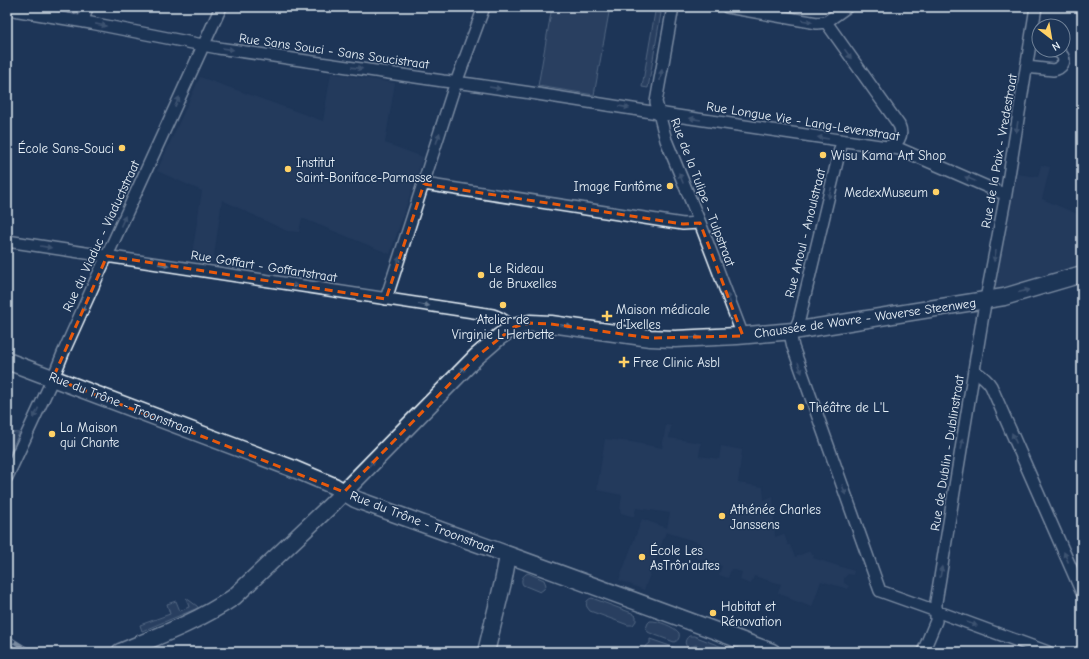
<svg xmlns="http://www.w3.org/2000/svg" width="1089" height="659" font-family="'Comic Neue',sans-serif">
  <style>
    .built { fill: #2a4162 }
    .green { fill: #374d6c; stroke: #909fb2 }
    .lines { fill: none; stroke-linecap: round; stroke-linejoin: round }
    .street-casing { stroke: #e8f1f8; stroke-width: 14 }
    .secondary-casing { stroke: #e8f1f8; stroke-width: 19 }
    .street { stroke: #1d3557; stroke-width: 11 }
    .secondary { stroke: #1d3557; stroke-width: 16 }
    .rail-casing { stroke: #e8f1f8; stroke-width: 4.5 }
    .rail { stroke: #1d3557; stroke-width: 3; stroke-dasharray: 9; stroke-linecap: butt }
    .oneway { fill: #64778f }
    .marked { fill: none; stroke: #e8590c; stroke-width: 3; stroke-dasharray: 8 5; stroke-linejoin: round }
    .poi-dot { fill: #ffd166; stroke: #1d3557; stroke-width: 1.5 }
    .labels { text-anchor: middle; dominant-baseline: central; stroke-width: 3; stroke-linejoin: round; paint-order: stroke }
    .street-label { font-size: 13px; fill: #e8f1f8; stroke: #1d3557 }
    .poi-label { font-size: 13px; fill: #e8f1f8; stroke: #1d3557; text-anchor: start }
  </style>
  <rect width="100%" height="100%" fill="#1d3557"/>
  <filter id="ink" filterUnits="userSpaceOnUse"><feTurbulence type="fractalNoise" baseFrequency=".025" numOctaves="2"/><feDisplacementMap in="SourceGraphic" scale="8" xChannelSelector="R" yChannelSelector="G"/><feConvolveMatrix kernelMatrix="1 2 1 2 8 2 1 2 1" color-interpolation-filters="sRGB"/></filter>
  <g filter="url(#ink)">
    <path class="built" d="M 331,73 L 395,83 L 385,143 L 423,157 L 390,254 L 302,218 L 299,232 L 287,231 L 222,200 L 213,263 L 191,260 L 202,191 L 157,171 L 200,77 L 323,121 Z
      M 1019,161 L 1017,174 L 1038,177 L 1041,165 L 1050,167 L 1042,199 L 1082,216 L 1082,273 L 998,291 L 996,287 L 1017,162 Z
      M 666,425 L 671,426 L 669,438 L 701,443 L 699,456 L 719,459 L 721,446 L 742,450 L 738,483 L 763,487 L 764,500 L 773,496 L 775,537 L 784,534 L 788,545 L 790,545 L 795,557 L 810,551 L 811,554 L 814,555 L 813,558 L 854,571 L 853,575 L 848,574 L 844,578 L 844,583 L 849,586 L 848,589 L 821,581 L 812,607 L 790,599 L 790,598 L 778,593 L 781,584 L 754,576 L 751,584 L 740,580 L 742,572 L 731,569 L 728,578 L 719,575 L 722,566 L 696,558 L 700,543 L 666,532 L 644,590 L 619,580 L 642,519 L 667,528 L 670,513 L 636,508 L 634,517 L 621,513 L 620,510 L 622,495 L 597,490 L 605,439 L 631,442 L 662,448 Z"/>
    <path class="green" d="M 552,7 L 610,7 L 594,95 L 538,86 Z
      M 655,12 L 661,13 L 648,88 L 642,87 Z
      M 7,432 L 19,433 L 7,459 Z
      M 528,573 L 544,580 L 546,585 L 544,589 L 540,592 L 523,585 C 520,580 523,575 528,573 Z
      M 186,598 L 197,606 L 198,608 L 142,631 L 140,625 L 170,614 L 167,604 L 176,601 L 180,611 L 189,607 Z
      M 592,598 L 632,613 L 636,616 L 636,621 L 633,625 L 628,625 L 590,611 L 587,607 C 585,602 588,599 592,598 Z
      M 650,621 C 657,620 675,627 679,633 C 680,638 678,641 674,642 L 650,633 L 648,632 L 646,628 L 648,623 Z
      M 689,636 L 694,636 L 730,650 L 733,652 L 705,652 L 703,648 L 696,645 L 689,648 C 684,645 684,640 689,636 Z
      M 650,639 L 673,647 L 681,652 L 642,652 L 644,648 L 650,643 Z"/>
    <g class="lines">
      <defs>
        <path id="street" d="M 673,7 L 656,102 L 666,140 L 700,223 L 743,336
          M 727,7 L 817,23 L 826,22 L 847,7
          M 7,9 L 91,23 L 218,48 L 443,81 L 470,84 L 531,93 L 677,116 L 900,149 L 999,192 L 1006,194
          M 83,22 L 87,7
          M 826,22 L 899,125 C 904,136 898,145 886,147
          M 1027,67 L 1053,70 C 1061,69 1068,61 1061,54 C 1058,51 1053,51 1049,50
          M 842,141 L 799,320 L 791,338 L 793,347 L 880,591 L 936,611 L 1048,652
          M 424,184 L 683,224 L 700,223
          M 7,241 L 493,315 L 500,318 L 514,327
          M 386,299 L 453,91 L 484,7
          M 974,371 C 981,375 987,379 991,386 L 1082,593
          M 7,477 L 53,378 L 64,351 L 100,271 L 221,7
          M 923,652 L 936,621 L 936,602 L 983,315 L 1006,194 L 1036,7"/>
        <path id="secondary" d="M 7,361 L 294,469 L 334,486 L 355,499 L 360,501 C 497,551 635,600 772,652
          M 120,652 C 159,636 199,621 234,597 L 331,505 L 476,357 L 499,337 L 514,327 L 530,323 L 551,324 L 650,338 L 675,339 L 737,336 L 793,331 L 1004,297 L 1082,274
          M 486,652 L 503,582 L 508,556"/>
      </defs>
      <use href="#street" class="street-casing"/>
      <use href="#secondary" class="secondary-casing"/>
      <use href="#street" class="street"/>
      <use href="#secondary" class="secondary"/>
      <defs>
        <path id="rail" d="M 7,637 L 31,652
          M 7,644 L 19,652"/>
      </defs>
      <use href="#rail" class="rail-casing"/>
      <use href="#rail" class="rail"/>
    </g>
    <defs><path id="oneway-solid" d="M-6-.8H1V-3.2L6.5 0L1 3.2V.8H-6Z"/></defs>
    <g class="oneway">
      <use href="#oneway-solid" transform="translate(807 21) rotate(10)"/>
      <use href="#oneway-solid" transform="translate(101 25) rotate(11)"/>
      <use href="#oneway-solid" transform="translate(228 49) rotate(8)"/>
      <use href="#oneway-solid" transform="translate(848 54) rotate(54)"/>
      <use href="#oneway-solid" transform="translate(357 68) rotate(8)"/>
      <use href="#oneway-solid" transform="translate(661 75) rotate(-80)"/>
      <use href="#oneway-solid" transform="translate(495 88) rotate(9)"/>
      <use href="#oneway-solid" transform="translate(177 102) rotate(-66)"/>
      <use href="#oneway-solid" transform="translate(624 107) rotate(9)"/>
      <use href="#oneway-solid" transform="translate(695 119) rotate(-171)"/>
      <use href="#oneway-solid" transform="translate(1017 127) rotate(99)"/>
      <use href="#oneway-solid" transform="translate(438 138) rotate(-72)"/>
      <use href="#oneway-solid" transform="translate(823 138) rotate(-171)"/>
      <use href="#oneway-solid" transform="translate(681 178) rotate(-112)"/>
      <use href="#oneway-solid" transform="translate(970 179) rotate(-157)"/>
      <use href="#oneway-solid" transform="translate(830 193) rotate(104)"/>
      <use href="#oneway-solid" transform="translate(123 221) rotate(-66)"/>
      <use href="#oneway-solid" transform="translate(46 247) rotate(9)"/>
      <use href="#oneway-solid" transform="translate(995 256) rotate(100)"/>
      <use href="#oneway-solid" transform="translate(398 262) rotate(-72)"/>
      <use href="#oneway-solid" transform="translate(164 265) rotate(9)"/>
      <use href="#oneway-solid" transform="translate(292 285) rotate(9)"/>
      <use href="#oneway-solid" transform="translate(1024 291) rotate(-15)"/>
      <use href="#oneway-solid" transform="translate(729 299) rotate(-111)"/>
      <use href="#oneway-solid" transform="translate(424 305) rotate(9)"/>
      <use href="#oneway-solid" transform="translate(84 307) rotate(114)"/>
      <use href="#oneway-solid" transform="translate(566 326) rotate(8)"/>
      <use href="#oneway-solid" transform="translate(695 338) rotate(-2)"/>
      <use href="#oneway-solid" transform="translate(800 368) rotate(70)"/>
      <use href="#oneway-solid" transform="translate(462 371) rotate(-46)"/>
      <use href="#oneway-solid" transform="translate(36 413) rotate(115)"/>
      <use href="#oneway-solid" transform="translate(1014 438) rotate(-114)"/>
      <use href="#oneway-solid" transform="translate(962 444) rotate(-81)"/>
      <use href="#oneway-solid" transform="translate(371 464) rotate(-46)"/>
      <use href="#oneway-solid" transform="translate(844 490) rotate(70)"/>
      <use href="#oneway-solid" transform="translate(1066 557) rotate(-114)"/>
      <use href="#oneway-solid" transform="translate(941 572) rotate(-81)"/>
      <use href="#oneway-solid" transform="translate(972 624) rotate(20)"/>
    </g>
  </g>
  <path d="M0 0H1089V659H0ZM 424,184 L 683,224 L 700,223 L 743,336 L 650,338 L 551,324 L 530,323 L 514,327 L 476,357 L 344,492 L 53,378 L 107,256 L 386,299 Z" fill="#1d3557" fill-opacity=".55" fill-rule="evenodd"/>
  <path class="marked" d="M 424,184 L 683,224 L 700,223 L 743,336 L 650,338 L 551,324 L 530,323 L 514,327 L 476,357 L 344,492 L 53,378 L 107,256 L 386,299 Z"/>
  <g class="poi-dot">
    <circle cx="122" cy="148" r="4"/>
    <circle cx="823" cy="155" r="4"/>
    <circle cx="288" cy="169" r="4"/>
    <circle cx="670" cy="186" r="4"/>
    <circle cx="936" cy="192" r="4"/>
    <circle cx="481" cy="275" r="4"/>
    <circle cx="503" cy="305" r="4"/>
    <path d="M605 310h4v4h4v4h-4v4h-4v-4h-4v-4h4z"/>
    <path d="M622 356h4v4h4v4h-4v4h-4v-4h-4v-4h4z"/>
    <circle cx="801" cy="407" r="4"/>
    <circle cx="52" cy="434" r="4"/>
    <circle cx="722" cy="516" r="4"/>
    <circle cx="642" cy="557" r="4"/>
    <circle cx="713" cy="613" r="4"/>
  </g>
  <g class="labels">
    <g class="street-label">
      <text transform="translate(334 51) rotate(8)">Rue Sans Souci - Sans Soucistraat</text>
      <text transform="translate(803 121) rotate(9)">Rue Longue Vie - Lang-Levenstraat</text>
      <text transform="translate(999 151) rotate(-80)">Rue de la Paix - Vredestraat</text>
      <text transform="translate(703 192) rotate(69)">Rue de la Tulipe - Tulpstraat</text>
      <text transform="translate(805 233) rotate(-76)">Rue Anoul - Anoulstraat</text>
      <text transform="translate(101 236) rotate(-65)">Rue du Viaduc - Viaductstraat</text>
      <text transform="translate(264 266) rotate(9)">Rue Goffart - Goffartstraat</text>
      <text transform="translate(865 318) rotate(-8)">Chaussée de Wavre - Waverse Steenweg</text>
      <text transform="translate(121 403) rotate(21)">Rue du Trône - Troonstraat</text>
      <text transform="translate(947 453) rotate(-81)">Rue de Dublin - Dublinstraat</text>
      <text transform="translate(422 522) rotate(21)">Rue du Trône - Troonstraat</text>
    </g>
    <g class="poi-label">
      <text x="114" y="148" text-anchor="end">École Sans-Souci</text>
      <text x="831" y="155">Wisu Kama Art Shop</text>
      <text x="296" y="162">Institut<tspan x="296" dy="15">Saint-Boniface-Parnasse</tspan></text>
      <text x="662" y="186" text-anchor="end">Image Fantôme</text>
      <text x="928" y="192" text-anchor="end">MedexMuseum</text>
      <text x="489" y="268">Le Rideau<tspan x="489" dy="15">de Bruxelles</tspan></text>
      <text x="616" y="309">Maison médicale<tspan x="616" dy="15">d'Ixelles</tspan></text>
      <text x="503" y="319" text-anchor="middle">Atelier de<tspan x="503" dy="15">Virginie L'Herbette</tspan></text>
      <text x="633" y="362">Free Clinic Asbl</text>
      <text x="809" y="407">Théâtre de L'L</text>
      <text x="60" y="427">La Maison<tspan x="60" dy="15">qui Chante</tspan></text>
      <text x="730" y="509">Athénée Charles<tspan x="730" dy="15">Janssens</tspan></text>
      <text x="650" y="550">École Les<tspan x="650" dy="15">AsTrôn'autes</tspan></text>
      <text x="721" y="606">Habitat et<tspan x="721" dy="15">Rénovation</tspan></text>
    </g>
  </g>
  <rect width="1089" height="659" fill="none" stroke="#1d3557" stroke-width="24"/>
  <rect x="12" y="12" width="1065" height="635" fill="none" stroke="#e8f1f8" stroke-width="1.5" filter="url(#ink)"/>
  <g transform="translate(1051 38) rotate(149)"><circle r="19" fill="#1d3557" stroke="#6e8097"/>
  <path d="M0-3L7 15L0 10L-7 15Z" fill="#ffd166"/>
  <text y="-6" font-size="11" font-weight="bold" text-anchor="middle" fill="#e8f1f8">N</text>
  </g>
</svg>
